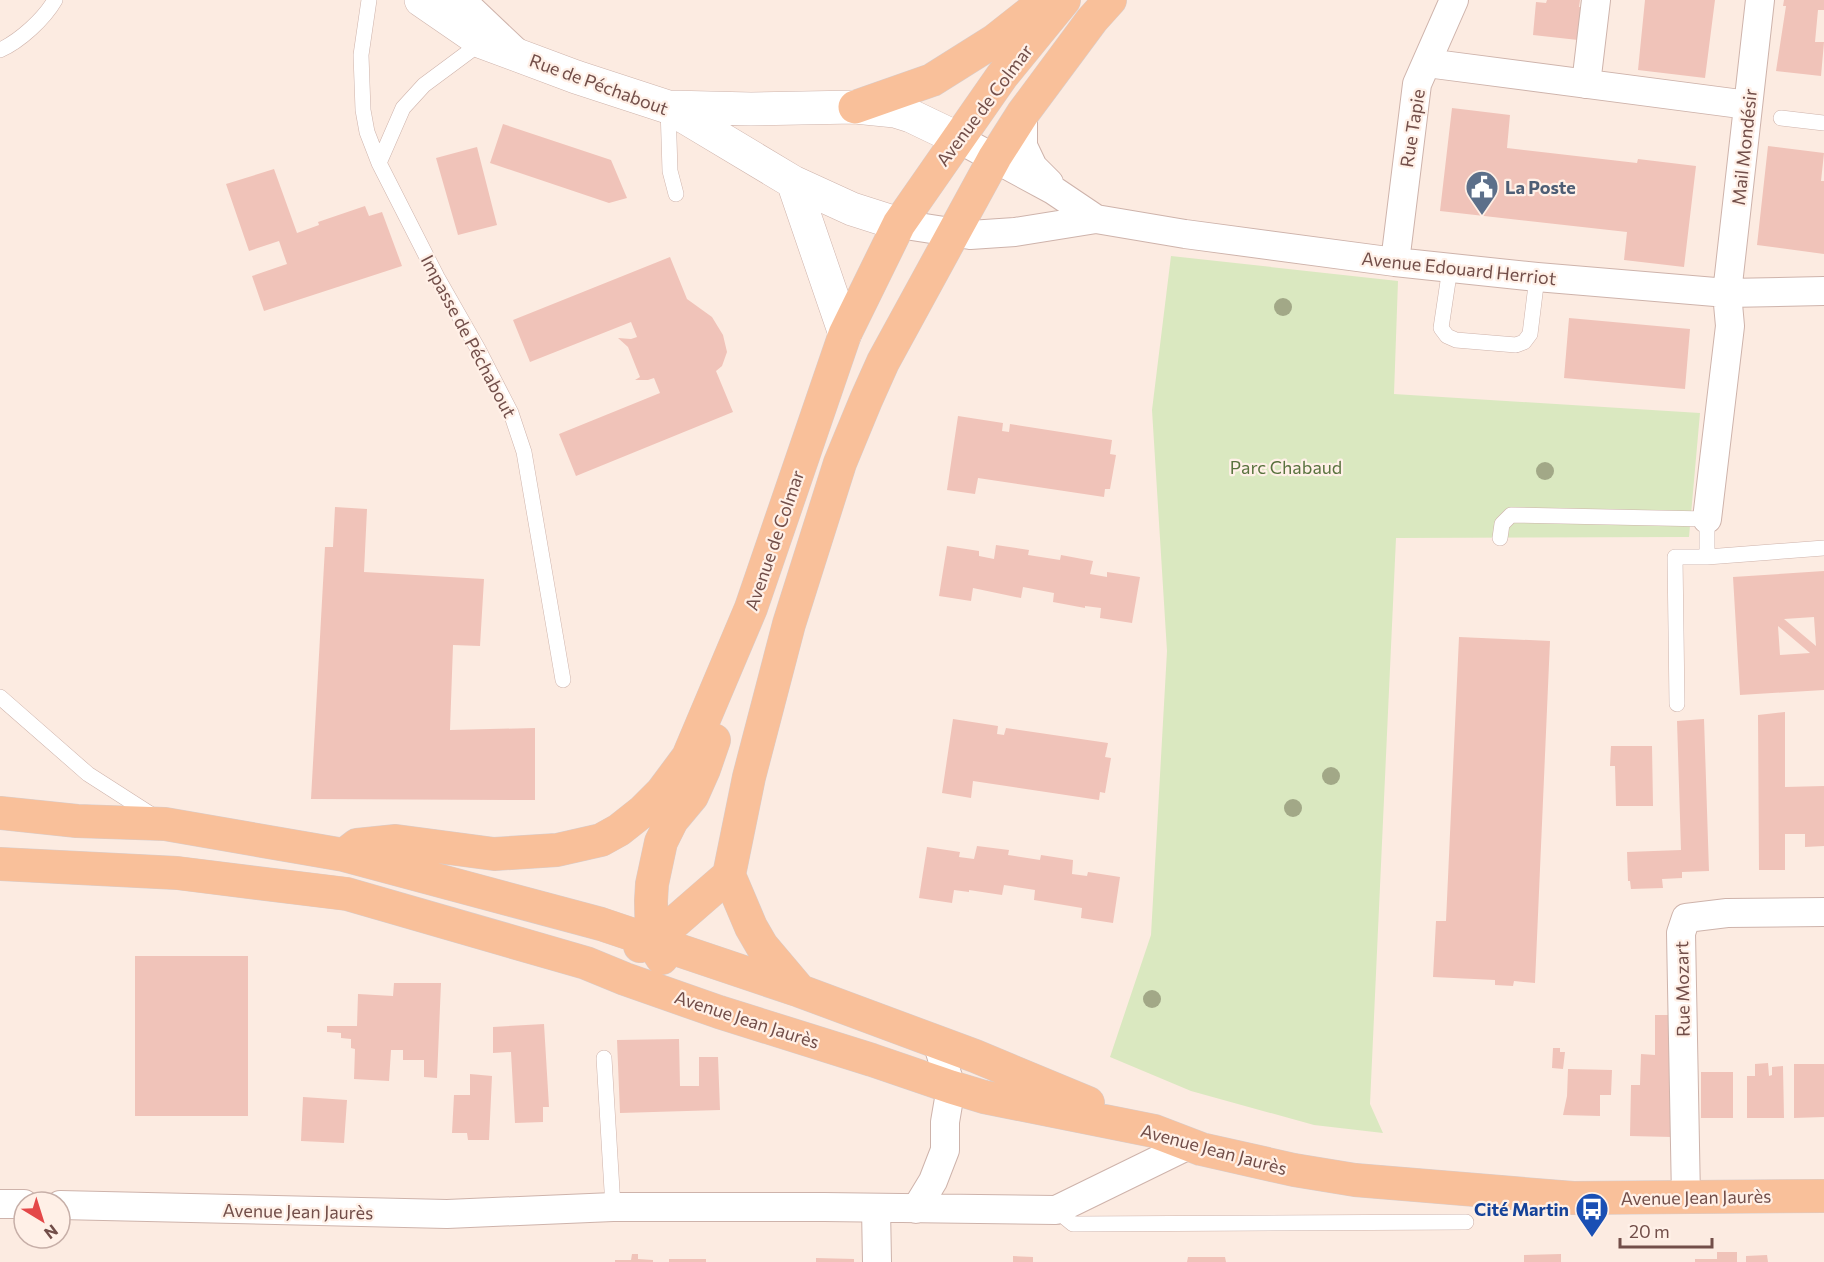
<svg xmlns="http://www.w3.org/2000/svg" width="1824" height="1262" font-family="Commissioner,sans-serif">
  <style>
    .green { fill: #dae8c0 }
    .building { fill: #f0c3b9; fill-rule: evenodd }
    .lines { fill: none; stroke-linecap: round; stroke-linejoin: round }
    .service-casing { stroke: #ceb3ab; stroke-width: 16 }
    .minor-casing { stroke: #ceb3ab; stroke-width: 30 }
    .tertiary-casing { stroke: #ceb3ab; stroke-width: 34 }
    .primary-casing { stroke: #d8cdcc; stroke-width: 34 }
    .service { stroke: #fff; stroke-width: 15 }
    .minor { stroke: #fff; stroke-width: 28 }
    .tertiary { stroke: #fff; stroke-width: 33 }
    .primary { stroke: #f9c09a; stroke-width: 33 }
    .tree { fill: #a2a887 }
    .labels { text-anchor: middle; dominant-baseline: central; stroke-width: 4.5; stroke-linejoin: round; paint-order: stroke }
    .street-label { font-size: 18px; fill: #724e49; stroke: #fff0e7 }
    .service-label { font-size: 18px; font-weight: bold; fill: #4e5e75; stroke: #fff0e7; text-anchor: start }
    .park-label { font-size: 18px; fill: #59723e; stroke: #fff0e7 }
    .transit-label { font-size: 18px; font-weight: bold; fill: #164399; stroke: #fff0e7; text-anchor: end }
  </style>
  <rect width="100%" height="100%" fill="#fcebe1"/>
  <path class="green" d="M 1171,256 L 1398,281 L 1394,394 L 1700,413 L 1689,537 L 1396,538 L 1370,1104 L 1383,1133 L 1314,1125 L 1191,1091 L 1110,1057 L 1151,935 L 1167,651 L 1152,410 Z"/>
  <path class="building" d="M 1547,0 L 1580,0 L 1579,7 L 1582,7 L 1578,40 L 1533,35 L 1536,2 L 1546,3 Z
    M 1645,0 L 1715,0 L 1705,78 L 1638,70 Z
    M 1784,0 L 1824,0 L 1824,10 L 1818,10 L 1815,42 L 1824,42 L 1821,76 L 1776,71 L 1786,6 L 1783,6 Z
    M 1452,108 L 1510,115 L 1507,148 L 1637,163 L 1638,159 L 1696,166 L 1684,267 L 1624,260 L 1627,232 L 1440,211 Z
    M 503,124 L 611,160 L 627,198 L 609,203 L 490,163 Z
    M 1768,146 L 1824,153 L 1821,181 L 1824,181 L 1824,254 L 1757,245 Z
    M 477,147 L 497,225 L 458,235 L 436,158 Z
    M 274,169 L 297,233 L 319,225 L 318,222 L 365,206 L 369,216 L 382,212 L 402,266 L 264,311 L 252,276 L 287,264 L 279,241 L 249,251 L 226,184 Z
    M 670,257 L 687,299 L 712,317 L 723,335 L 727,352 L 722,366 L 716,371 L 733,412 L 576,476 L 559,434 L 660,393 L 654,378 L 648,380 L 635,380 L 640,377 L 628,347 L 618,338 L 631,339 L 637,337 L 631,322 L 530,362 L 513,320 Z
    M 1569,318 L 1690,329 L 1685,389 L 1564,378 Z
    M 958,416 L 1003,423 L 1002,431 L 1009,432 L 1010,424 L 1112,440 L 1110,454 L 1116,455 L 1110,489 L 1105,489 L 1104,497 L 978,478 L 975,494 L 947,490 Z
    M 335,507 L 367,509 L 364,572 L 484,579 L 480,646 L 453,645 L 450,730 L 535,728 L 535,800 L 311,799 L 325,547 L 333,547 Z
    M 996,545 L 1029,550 L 1028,555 L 1060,560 L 1061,555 L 1093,561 L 1090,574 L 1107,577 L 1107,572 L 1140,577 L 1132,623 L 1100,618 L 1101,608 L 1085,606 L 1085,608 L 1053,602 L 1054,593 L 1023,587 L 1021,598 L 973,588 L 971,601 L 939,596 L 947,546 L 979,551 L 979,556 L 994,559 Z
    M 1824,571 L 1824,690 L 1740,695 L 1733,577 ZM 1814,617 L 1816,646 L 1784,619 ZM 1778,626 L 1810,653 L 1780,655 Z
    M 1459,637 L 1550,641 L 1535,983 L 1514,981 L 1513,986 L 1495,985 L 1495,980 L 1433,977 L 1436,921 L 1446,921 Z
    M 1785,712 L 1785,787 L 1824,786 L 1824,846 L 1805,847 L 1805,834 L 1785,834 L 1785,870 L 1759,870 L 1758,715 Z
    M 953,719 L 998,726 L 997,734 L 1004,735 L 1006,728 L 1108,743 L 1105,757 L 1111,758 L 1105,793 L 1100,792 L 1099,800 L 973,781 L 971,798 L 942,793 Z
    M 1704,719 L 1709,871 L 1682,872 L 1682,878 L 1662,879 L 1663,888 L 1631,889 L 1630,881 L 1628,881 L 1627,852 L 1681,850 L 1677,721 Z
    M 1611,746 L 1652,746 L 1653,806 L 1616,806 L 1615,766 L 1610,766 Z
    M 977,846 L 1009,850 L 1008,855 L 1040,860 L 1041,855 L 1073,860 L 1072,874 L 1087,876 L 1088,872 L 1120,877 L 1113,923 L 1081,918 L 1082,908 L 1034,900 L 1035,890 L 1004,885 L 1002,895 L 969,890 L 969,892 L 954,890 L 952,903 L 919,898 L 927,847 L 960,852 L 959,857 L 974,859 Z
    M 135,956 L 248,956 L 248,1116 L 135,1116 Z
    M 394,983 L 441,983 L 437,1078 L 424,1077 L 424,1060 L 403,1060 L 403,1050 L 391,1050 L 389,1081 L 354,1079 L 355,1049 L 351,1048 L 351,1039 L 341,1038 L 341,1033 L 327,1032 L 327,1026 L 357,1026 L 358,994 L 393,996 Z
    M 1655,1015 L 1671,1015 L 1672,1137 L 1630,1136 L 1631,1085 L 1640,1085 L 1641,1054 L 1655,1055 Z
    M 544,1024 L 549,1107 L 543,1107 L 543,1122 L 515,1123 L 511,1052 L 493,1053 L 493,1027 Z
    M 679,1039 L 680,1086 L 699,1086 L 699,1057 L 718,1057 L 720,1110 L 620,1113 L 617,1040 Z
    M 1553,1048 L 1560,1048 L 1560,1052 L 1565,1052 L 1563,1069 L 1552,1068 Z
    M 1768,1063 L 1769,1076 L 1772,1075 L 1772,1067 L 1783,1066 L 1784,1118 L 1747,1118 L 1747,1076 L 1755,1076 L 1755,1064 Z
    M 1794,1064 L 1824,1064 L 1824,1117 L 1794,1118 Z
    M 1568,1069 L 1612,1070 L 1611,1095 L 1600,1095 L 1600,1116 L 1563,1115 L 1567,1096 Z
    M 1701,1072 L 1733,1072 L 1733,1118 L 1701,1118 Z
    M 470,1074 L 492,1076 L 489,1140 L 468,1140 L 467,1133 L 452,1133 L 454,1095 L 470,1095 Z
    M 303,1097 L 347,1100 L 344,1143 L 301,1141 Z
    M 1717,1252 L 1737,1252 L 1737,1262 L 1695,1262 L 1695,1259 L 1717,1259 Z
    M 632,1254 L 638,1254 L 638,1259 L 653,1260 L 653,1262 L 615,1262 L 615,1260 L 631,1260 Z
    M 1561,1254 L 1561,1262 L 1524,1262 L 1524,1255 Z
    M 1767,1255 L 1768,1262 L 1746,1262 L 1746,1256 Z
    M 1013,1256 L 1033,1257 L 1033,1262 L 1013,1262 Z
    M 1188,1257 L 1225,1257 L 1226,1262 L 1187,1262 Z
    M 816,1258 L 854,1259 L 854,1262 L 816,1262 Z
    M 669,1259 L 706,1259 L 706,1262 L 669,1262 Z"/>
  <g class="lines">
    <defs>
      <path id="service" d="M 369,0 L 361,55 L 363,110 L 367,132 L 379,163 L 437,277 L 478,349 L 511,413 L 524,452 L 563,680
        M 0,50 C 20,41 44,19 55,0
        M 668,107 L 670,171 L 676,194
        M 1781,118 L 1824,123
        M 379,163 L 403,108 L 424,85 L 482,42
        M 1450,268 L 1441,328 L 1447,336 L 1456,340 L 1516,345 L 1524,342 L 1530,334 L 1537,277
        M 1500,538 L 1502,524 L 1511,515 L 1707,519 L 1707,557
        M 0,697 L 88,774 L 155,817
        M 1677,704 L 1675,557 L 1707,557 L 1824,548
        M 604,1058 L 613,1207
        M 1056,1210 L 1073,1224 L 1466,1222"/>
      <path id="minor" d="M 461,0 L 519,55
        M 1427,63 L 1748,105
        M 1586,84 L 1596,0
        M 1023,113 L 1023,146 L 1033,167 L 1049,183
        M 957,138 L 1053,190 L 1096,219
        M 899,224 L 970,235 L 1015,232 L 1096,219 L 1185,234 L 1395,262 L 1537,277 L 1727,293 L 1824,291
        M 1395,262 L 1417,84 L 1454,0
        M 1707,519 L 1730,326 L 1727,293 L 1760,0
        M 1686,1198 L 1681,933 L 1686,918 L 1727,913 L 1824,912
        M 0,1204 L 24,1204
        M 60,1205 L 447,1214 L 613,1207 L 824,1207 L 1056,1210 L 1189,1145
        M 876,1208 L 877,1262
        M 916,1209 L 933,1181 L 945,1150 L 945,1122 L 951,1087 L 937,1042"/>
      <path id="tertiary" d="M 421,0 L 482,42 L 576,77 L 668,107 L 793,182 L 845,334
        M 670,107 L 751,109 L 855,107 L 895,111 L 911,116 L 957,138
        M 793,182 L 852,209 L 899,224"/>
      <path id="primary" d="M 855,107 L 932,80 L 994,41 L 1046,0
        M 0,813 L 77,821 L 165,824 L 344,855 L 601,924 L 800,991 L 975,1056 L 1088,1103
        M 344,855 L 357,845 L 396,841 L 494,854 L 557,850 L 601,840 L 619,830 L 643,811 L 662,792 L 688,757 L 751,608 L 845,334 L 899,224 L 1002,76 L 1064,0
        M 0,864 L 177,873 L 347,894 L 586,963 L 625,979 L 719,1012 L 872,1060 L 951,1087 L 984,1097 L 1154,1131 L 1201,1149 L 1294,1170 L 1355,1180 L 1573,1198 L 1824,1196
        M 729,875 L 749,777 L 789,624 L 840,463 L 866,400 L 883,362 L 995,157 L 1023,113 L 1092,20 L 1110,0
        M 729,875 L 751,927 L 762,946 L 800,991
        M 640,946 L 652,942 L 729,875
        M 662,958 L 652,942 L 651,901 L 652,884 L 661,842 L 672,820 L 692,796 L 704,769 L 714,740"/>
    </defs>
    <use href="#service" class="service-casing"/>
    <use href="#minor" class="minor-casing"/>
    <use href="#tertiary" class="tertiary-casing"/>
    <use href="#primary" class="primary-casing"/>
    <use href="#service" class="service"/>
    <use href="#minor" class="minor"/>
    <use href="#tertiary" class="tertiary"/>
    <use href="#primary" class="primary"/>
  </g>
  <g class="tree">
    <circle cx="1283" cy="307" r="9"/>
    <circle cx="1545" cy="471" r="9"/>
    <circle cx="1331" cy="776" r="9"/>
    <circle cx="1293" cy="808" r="9"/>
    <circle cx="1152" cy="999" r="9"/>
  </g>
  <defs>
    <symbol id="civic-pin" viewBox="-11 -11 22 30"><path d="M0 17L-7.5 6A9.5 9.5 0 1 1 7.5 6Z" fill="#5c6f8a" stroke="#fff0e7"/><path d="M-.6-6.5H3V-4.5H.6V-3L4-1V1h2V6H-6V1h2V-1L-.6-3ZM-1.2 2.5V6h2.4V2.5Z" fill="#fff"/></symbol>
    <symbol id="bus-pin" viewBox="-11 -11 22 30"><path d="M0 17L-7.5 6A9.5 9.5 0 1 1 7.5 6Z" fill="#1a4fb4" stroke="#fff0e7"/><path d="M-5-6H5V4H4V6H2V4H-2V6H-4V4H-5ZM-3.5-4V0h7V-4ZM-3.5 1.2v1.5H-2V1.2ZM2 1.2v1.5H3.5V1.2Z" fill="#fff"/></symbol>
  </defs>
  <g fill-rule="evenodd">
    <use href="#civic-pin" x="1463" y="168" width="38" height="52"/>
    <use href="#bus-pin" x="1573" y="1190" width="38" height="52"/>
  </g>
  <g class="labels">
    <g class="street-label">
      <text transform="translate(599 84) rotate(20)">Rue de Péchabout</text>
      <text transform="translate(984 105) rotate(-53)">Avenue de Colmar</text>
      <text transform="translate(1412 128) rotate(-81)">Rue Tapie</text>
      <text transform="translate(1744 147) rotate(-84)">Mail Mondésir</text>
      <text transform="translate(1459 268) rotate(6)">Avenue Edouard Herriot</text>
      <text transform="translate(469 336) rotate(62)">Impasse de Péchabout</text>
      <text transform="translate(774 540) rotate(-71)">Avenue de Colmar</text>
      <text transform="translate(1682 989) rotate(-91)">Rue Mozart</text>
      <text transform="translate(747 1019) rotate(18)">Avenue Jean Jaurès</text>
      <text transform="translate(1214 1149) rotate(15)">Avenue Jean Jaurès</text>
      <text transform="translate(1696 1197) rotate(-1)">Avenue Jean Jaurès</text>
      <text transform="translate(298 1211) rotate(1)">Avenue Jean Jaurès</text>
    </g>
    <g class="service-label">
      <text x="1505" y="187">La Poste</text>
    </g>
    <g class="park-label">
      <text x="1286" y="467">Parc Chabaud</text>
    </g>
    <g class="transit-label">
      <text x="1569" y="1209">Cité Martin</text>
    </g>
  </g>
  <g transform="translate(42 1220) rotate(142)"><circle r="28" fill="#fff0e7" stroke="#c7afa8" stroke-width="1.5"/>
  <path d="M0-4.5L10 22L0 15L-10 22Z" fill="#e44849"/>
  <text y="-9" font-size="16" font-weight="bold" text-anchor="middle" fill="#724e49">N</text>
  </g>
  <path d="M1620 1238v9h92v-9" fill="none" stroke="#724e49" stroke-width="3"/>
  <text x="1629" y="1238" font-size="18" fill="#724e49" stroke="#fff0e7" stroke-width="4.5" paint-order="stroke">20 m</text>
</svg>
